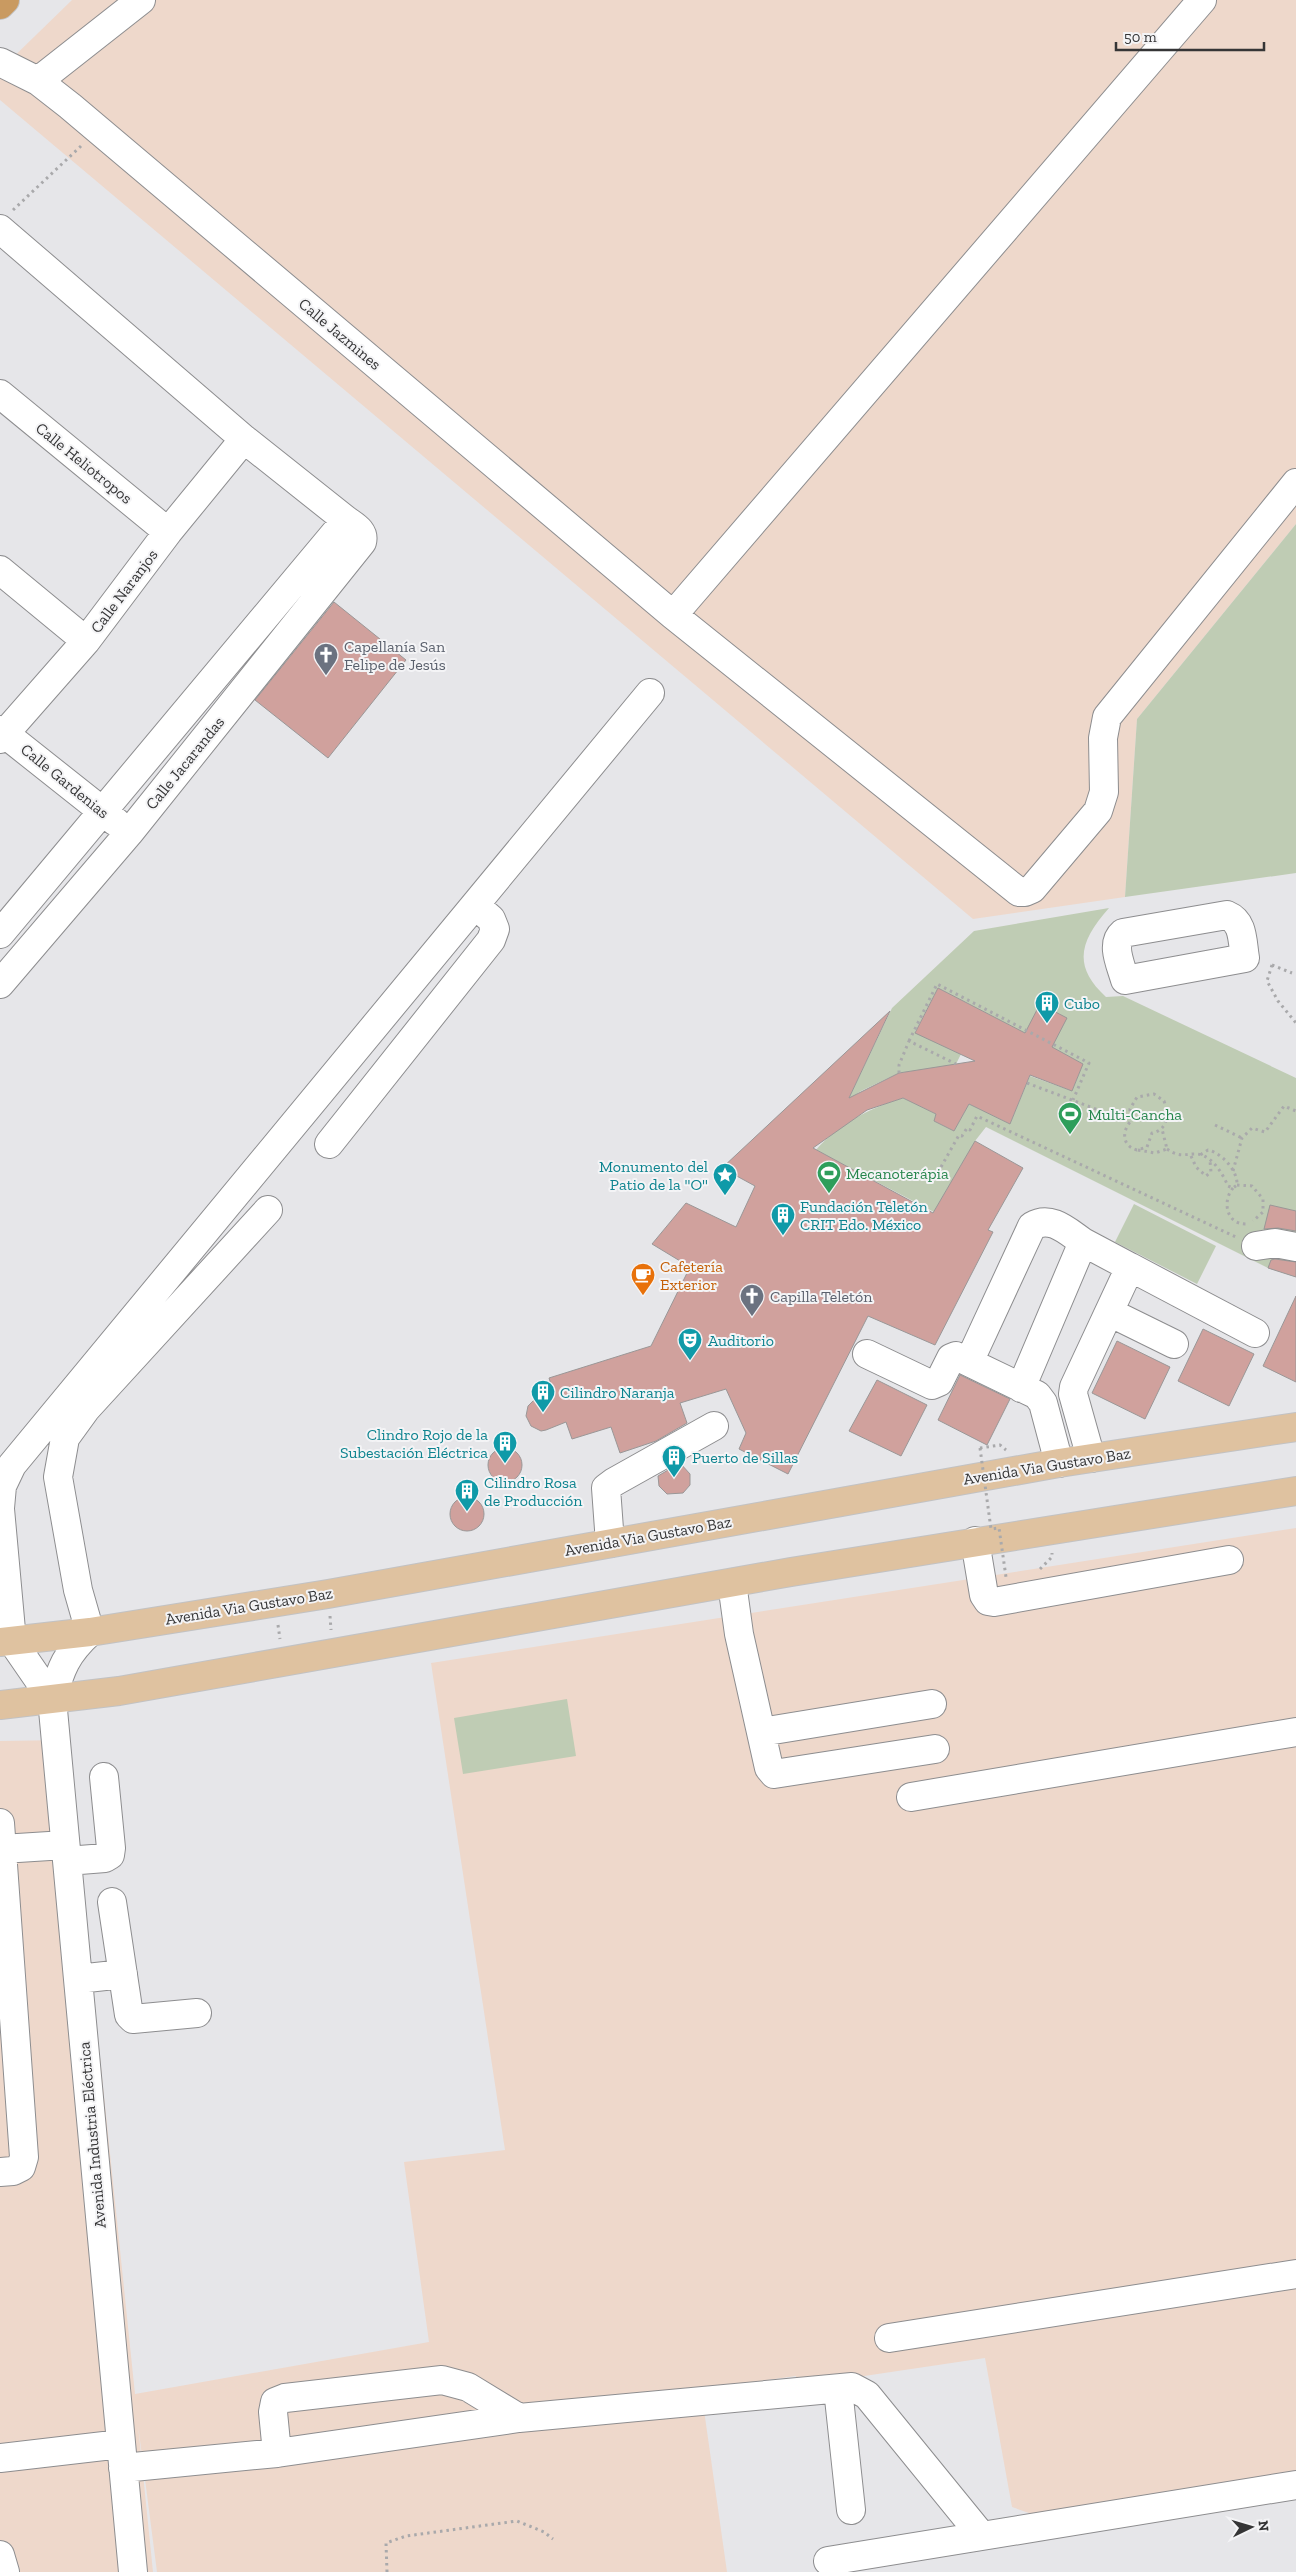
<svg xmlns="http://www.w3.org/2000/svg" width="1296" height="2572" font-family="'Zilla Slab',serif">
  <style>
    .industrial { fill: #eed8cb }
    .green { fill: #bfccb4 }
    .building { fill: #d0a19d; stroke: #9a9797 }
    .lines { fill: none; stroke-linecap: round; stroke-linejoin: round }
    .minor-casing { stroke: #8d8d8f; stroke-width: 30 }
    .major-casing { stroke: #c2c2c3; stroke-width: 30 }
    .highway-casing { stroke: #c2c2c3; stroke-width: 30 }
    .path { stroke: #a9a9ab; stroke-width: 3; stroke-dasharray: 2.5 4; stroke-linecap: butt }
    .minor { stroke: #fff; stroke-width: 28 }
    .major { stroke: #dfc2a0; stroke-width: 28 }
    .highway { stroke: #c99a61; stroke-width: 28 }
    .path-bridge { stroke: #a9a9ab; stroke-width: 3; stroke-dasharray: 2.5 4; stroke-linecap: butt }
    .labels { text-anchor: middle; dominant-baseline: central; stroke-width: 4; stroke-linejoin: round; paint-order: stroke }
    .street-label { font-size: 16px; fill: #353536; stroke: #f4f4f6 }
    .worship-label { font-size: 16px; fill: #5b616d; stroke: #f4f4f6; text-anchor: start }
    .culture-label { font-size: 16px; fill: #0d838f; stroke: #f4f4f6; text-anchor: start }
    .leisure-label { font-size: 16px; fill: #27864d; stroke: #f4f4f6; text-anchor: start }
    .food-label { font-size: 16px; fill: #c56008; stroke: #f4f4f6; text-anchor: start }
  </style>
  <rect width="100%" height="100%" fill="#e6e6e9"/>
  <path class="industrial" d="M 72,0 L 1296,0 L 1296,524 L 1137,719 L 1125,897 L 973,919 L 0,100 L 0,70 Z
    M 1296,1528 L 1296,2479 L 1052,2521 L 1012,2507 L 985,2358 L 797,2386 L 796,2376 L 701,2389 L 727,2572 L 157,2572 L 138,2425 L 153,2572 L 0,2572 L 0,1741 L 67,1740 L 135,2394 L 429,2342 L 404,2162 L 505,2150 L 431,1663 Z"/>
  <path class="green" d="M 1296,524 L 1296,873 L 1125,897 L 1137,719 Z
    M 1109,908 C 1081,940 1071,965 1106,997 L 1123,996 L 1296,1078 L 1296,1277 L 1268,1268 L 986,1127 L 975,1141 L 934,1212 L 816,1150 C 838,1124 870,1108 903,1098 L 936,1114 L 934,1121 L 954,1131 L 969,1104 L 1010,1124 L 1030,1076 L 1072,1091 L 1083,1064 L 938,988 L 915,1032 L 961,1054 L 955,1066 L 899,1073 L 861,1091 L 848,1100 L 892,1008 L 974,931 Z
    M 1134,1204 L 1216,1246 L 1197,1284 L 1115,1242 Z
    M 567,1699 L 576,1756 L 463,1774 L 454,1718 Z"/>
  <path class="building" d="M 334,602 L 406,660 L 328,758 L 255,700 Z
    M 938,988 L 1025,1033 L 1040,1004 L 1067,1018 L 1052,1047 L 1083,1064 L 1072,1091 L 1030,1075 L 1010,1124 L 969,1104 L 954,1131 L 934,1121 L 936,1114 L 903,1098 L 867,1110 L 813,1148 L 933,1213 L 975,1141 L 1023,1168 L 988,1230 L 993,1232 L 935,1345 L 868,1316 L 788,1474 L 739,1449 L 746,1433 L 726,1389 L 680,1403 L 687,1423 L 656,1441 L 620,1453 L 611,1427 L 572,1439 L 566,1422 L 546,1430 L 541,1431 L 531,1426 L 526,1416 L 528,1406 L 536,1398 L 554,1394 L 549,1378 L 651,1346 L 690,1267 L 652,1244 L 686,1203 L 736,1227 L 755,1186 L 722,1168 L 890,1011 L 849,1098 L 899,1073 L 975,1061 L 915,1033 Z
    M 1270,1205 L 1296,1211 L 1296,1231 L 1278,1228 L 1264,1229 Z
    M 1275,1259 L 1296,1262 L 1296,1277 L 1268,1268 L 1271,1260 Z
    M 1296,1296 L 1296,1382 L 1263,1366 Z
    M 1203,1329 L 1254,1354 L 1229,1406 L 1178,1381 Z
    M 1117,1341 L 1170,1367 L 1145,1419 L 1092,1393 Z
    M 960,1375 L 1010,1399 L 987,1445 L 938,1420 Z
    M 877,1380 L 927,1405 L 901,1456 L 849,1431 Z
    M488 1465a17 17 0 1 1 34 0a17 17 0 1 1-34 0Z
    M 680,1463 L 690,1474 L 690,1485 L 683,1493 L 667,1494 L 659,1486 L 658,1476 Z
    M450 1514a17 17 0 1 1 34 0a17 17 0 1 1-34 0Z"/>
  <g class="lines">
    <defs>
      <path id="minor" d="M 0,62 L 38,81 L 70,106 L 673,615 L 1019,892 L 1025,892 L 1032,889 L 1098,811 L 1104,792 L 1103,738 L 1107,717 L 1296,483
        M 38,81 L 141,0
        M 0,229 L 244,439 L 346,520 C 354,526 365,531 362,542 L 129,833 L 0,984
        M 0,394 L 168,532
        M 0,570 L 86,641
        M 673,615 L 1202,0
        M 0,730 L 116,822
        M 0,739 L 86,641 L 168,532 L 244,439
        M 1227,915 C 1244,922 1242,941 1245,958 L 1125,980 C 1121,965 1110,944 1123,933 Z
        M 0,934 L 346,520
        M 329,1144 L 491,940 L 495,929 L 491,919 L 475,905
        M 1083,1242 L 1130,1267
        M 1256,1246 L 1275,1243 L 1296,1247
        M 1111,1313 L 1174,1344
        M 867,1354 L 932,1385 L 939,1382 L 951,1358 L 956,1356 L 1037,1395 L 1043,1403 L 1059,1463
        M 969,1362 L 1032,1226 C 1051,1215 1067,1231 1083,1242 L 1021,1388
        M 1091,1458 L 1073,1394 L 1074,1387 L 1130,1267 L 1255,1333
        M 0,1508 L 2,1486 L 12,1465 L 650,693
        M 0,1509 L 12,1641 L 52,1699
        M 975,1541 L 984,1595 L 988,1601 L 994,1602 L 1229,1560
        M 610,1543 L 606,1488 L 614,1482 L 714,1426
        M 732,1583 L 739,1634 L 769,1768 L 774,1774 L 935,1749
        M 761,1732 L 932,1704
        M 911,1797 L 1296,1732
        M 0,1823 L 24,2157 L 21,2167 L 13,2171 L 0,2172
        M 2,1849 L 65,1845
        M 67,1861 L 105,1858 L 110,1855 L 111,1848 L 104,1777
        M 112,1902 L 129,2015 L 133,2019 L 197,2013
        M 78,1979 L 123,1974
        M 889,2338 L 1296,2274
        M 838,2389 L 851,2510
        M 277,2453 L 273,2412 L 275,2402 L 285,2398 L 442,2380 L 468,2387 L 519,2418
        M 0,2458 L 121,2444
        M 123,2468 L 277,2453 L 519,2418 L 852,2387 L 867,2395 L 981,2535
        M 0,2555 L 5,2572
        M 828,2561 L 1296,2485
        M 133,2572 L 52,1699 C 61,1668 66,1654 90,1632 L 78,1590 L 58,1477 L 65,1438 L 86,1409 L 268,1210"/>
      <path id="major" d="M 0,1642 L 90,1632 L 328,1594 L 1059,1463 L 1296,1427
        M 0,1705 L 119,1691 L 791,1572 L 1296,1491"/>
      <path id="highway" d="M 0,5 L 5,0"/>
    </defs>
    <use href="#minor" class="minor-casing"/>
    <use href="#major" class="major-casing"/>
    <use href="#highway" class="highway-casing"/>
    <path class="path" d="M 13,210 L 81,146
      M 1272,965 L 1267,981 L 1278,1001 L 1296,1023
      M 1272,965 L 1292,973
      M 909,1041 L 937,984 L 1089,1063 L 1073,1100
      M 899,1073 L 899,1065 L 909,1041 L 956,1064
      M 1027,1083 L 1130,1122 C 1122,1132 1122,1146 1137,1150 L 1147,1147 L 1152,1133 C 1168,1130 1169,1114 1164,1101 L 1154,1094 L 1137,1097 L 1130,1109 L 1130,1122
      M 1215,1125 L 1242,1138
      M 1167,1149 C 1182,1160 1189,1151 1202,1155 C 1215,1160 1223,1175 1228,1186 L 1233,1188 L 1237,1185 C 1238,1171 1222,1153 1208,1150 L 1200,1155
      M 1138,1150 L 1155,1153 L 1167,1149 L 1162,1129
      M 1191,1156 L 1196,1167 L 1206,1176 L 1211,1172 L 1210,1161
      M 941,1167 L 959,1135 L 962,1136 L 967,1128 L 970,1130 L 977,1116 L 1236,1237
      M 1233,1171 L 1242,1138 L 1252,1128 L 1265,1132 L 1284,1106 L 1296,1111
      M 1237,1185 L 1252,1186 L 1263,1199 L 1263,1212 L 1253,1221
      M 1233,1188 C 1222,1201 1226,1225 1247,1224
      M 980,1448 L 1000,1445 L 1006,1450
      M 1040,1569 L 1052,1557 L 1052,1553
      M 330,1616 L 331,1630
      M 278,1625 L 280,1639
      M 387,2572 L 386,2543 L 406,2536 L 517,2521 L 544,2532 L 553,2539"/>
    <use href="#minor" class="minor"/>
    <use href="#major" class="major"/>
    <use href="#highway" class="highway"/>
    <path class="path-bridge" d="M 980,1448 L 991,1529 L 999,1528 L 1006,1577"/>
  </g>
  <defs>
    <symbol id="church-pin" viewBox="-11 -11 22 30"><path d="M0 17L-7.5 6A9.5 9.5 0 1 1 7.5 6Z" fill="#6b7280" stroke="#f4f4f6"/><path d="M-1.2-6h2.4v3.5h3.3v2.4h-3.3V6h-2.4V-.1h-3.3v-2.4h3.3Z" fill="#fff"/></symbol>
    <symbol id="building-pin" viewBox="-11 -11 22 30"><path d="M0 17L-7.5 6A9.5 9.5 0 1 1 7.5 6Z" fill="#0f9aa8" stroke="#f4f4f6"/><path d="M-4-6H4V6H1V3H-1V6H-4ZM-2.5-4.3h1.7v1.8h-1.7ZM.8-4.3h1.7v1.8H.8ZM-2.5-1h1.7V.8h-1.7ZM.8-1h1.7V.8H.8Z" fill="#fff"/></symbol>
    <symbol id="stadium-pin" viewBox="-11 -11 22 30"><path d="M0 17L-7.5 6A9.5 9.5 0 1 1 7.5 6Z" fill="#2e9e5b" stroke="#f4f4f6"/><path d="M0-5a6.5 5 0 1 0 0 10a6.5 5 0 1 0 0-10ZM-3.5-1.8h7v3.6h-7Z" fill="#fff"/></symbol>
    <symbol id="sight-pin" viewBox="-11 -11 22 30"><path d="M0 17L-7.5 6A9.5 9.5 0 1 1 7.5 6Z" fill="#0f9aa8" stroke="#f4f4f6"/><path d="M0-6L1.8-2.2L6-1.7L2.9 1.2L3.7 5.4L0 3.3L-3.7 5.4L-2.9 1.2L-6-1.7L-1.8-2.2Z" fill="#fff"/></symbol>
    <symbol id="cafe-pin" viewBox="-11 -11 22 30"><path d="M0 17L-7.5 6A9.5 9.5 0 1 1 7.5 6Z" fill="#e8710a" stroke="#f4f4f6"/><path d="M-5.5-4.5H6V0H3Q3 3.5 0 3.5H-2.5Q-5.5 3.5-5.5 0ZM3-3.2v2h1.7v-2ZM-6 4.5H4V6H-6Z" fill="#fff"/></symbol>
    <symbol id="theatre-pin" viewBox="-11 -11 22 30"><path d="M0 17L-7.5 6A9.5 9.5 0 1 1 7.5 6Z" fill="#0f9aa8" stroke="#f4f4f6"/><path d="M-5-5.5Q0-4 5-5.5V0Q5 5 0 6Q-5 5-5 0ZM-3.3-2.5H-1v1.5H-3.3ZM1-2.5H3.3v1.5H1ZM-2.8 1Q0 5.5 2.8 1Z" fill="#fff"/></symbol>
  </defs>
  <g fill-rule="evenodd">
    <use href="#church-pin" x="312" y="641" width="28" height="38"/>
    <use href="#building-pin" x="1033" y="989" width="28" height="38"/>
    <use href="#stadium-pin" x="1056" y="1100" width="28" height="38"/>
    <use href="#stadium-pin" x="815" y="1159" width="28" height="38"/>
    <use href="#sight-pin" x="711" y="1161" width="28" height="38"/>
    <use href="#building-pin" x="769" y="1201" width="28" height="38"/>
    <use href="#cafe-pin" x="629" y="1261" width="28" height="38"/>
    <use href="#church-pin" x="738" y="1282" width="28" height="38"/>
    <use href="#theatre-pin" x="676" y="1326" width="28" height="38"/>
    <use href="#building-pin" x="529" y="1378" width="28" height="38"/>
    <use href="#building-pin" x="491" y="1429" width="28" height="38"/>
    <use href="#building-pin" x="660" y="1443" width="28" height="38"/>
    <use href="#building-pin" x="453" y="1477" width="28" height="38"/>
  </g>
  <g class="labels">
    <g class="street-label">
      <text transform="translate(340 334) rotate(40)">Calle Jazmines</text>
      <text transform="translate(84 463) rotate(39)">Calle Heliotropos</text>
      <text transform="translate(124 591) rotate(-53)">Calle Naranjos</text>
      <text transform="translate(185 763) rotate(-51)">Calle Jacarandas</text>
      <text transform="translate(65 781) rotate(39)">Calle Gardenias</text>
      <text transform="translate(1047 1466) rotate(-9)">Avenida Via Gustavo Baz</text>
      <text transform="translate(648 1536) rotate(-10)">Avenida Via Gustavo Baz</text>
      <text transform="translate(249 1606) rotate(-9)">Avenida Via Gustavo Baz</text>
      <text transform="translate(92 2135) rotate(-95)">Avenida Industria Eléctrica</text>
    </g>
    <g class="worship-label">
      <text x="344" y="646">Capellanía San<tspan x="344" dy="18">Felipe de Jesús</tspan></text>
      <text x="770" y="1296">Capilla Teletón</text>
    </g>
    <g class="culture-label">
      <text x="1064" y="1003">Cubo</text>
      <text x="708" y="1166" text-anchor="end">Monumento del<tspan x="708" dy="18">Patio de la "O"</tspan></text>
      <text x="800" y="1206">Fundación Teletón<tspan x="800" dy="18">CRIT Edo. México</tspan></text>
      <text x="708" y="1340">Auditorio</text>
      <text x="560" y="1392">Cilindro Naranja</text>
      <text x="488" y="1434" text-anchor="end">Clindro Rojo de la<tspan x="488" dy="18">Subestación Eléctrica</tspan></text>
      <text x="692" y="1457">Puerto de Sillas</text>
      <text x="484" y="1482">Cilindro Rosa<tspan x="484" dy="18">de Producción</tspan></text>
    </g>
    <g class="leisure-label">
      <text x="1088" y="1114">Multi-Cancha</text>
      <text x="846" y="1173">Mecanoterápia</text>
    </g>
    <g class="food-label">
      <text x="660" y="1266">Cafetería<tspan x="660" dy="18">Exterior</tspan></text>
    </g>
  </g>
  <g transform="translate(1251 2527) rotate(85)" stroke="#f4f4f6" stroke-width="4" paint-order="stroke">
  <path d="M0-4L9 19L0 12L-9 19Z" fill="#353536"/>
  <text y="-8" font-size="14" font-weight="bold" text-anchor="middle" fill="#353536">N</text>
  </g>
  <path d="M1116 42v8h148v-8" fill="none" stroke="#353536" stroke-width="2.5"/>
  <text x="1124" y="42" font-size="15" fill="#353536" stroke="#f4f4f6" stroke-width="4" paint-order="stroke">50 m</text>
</svg>
